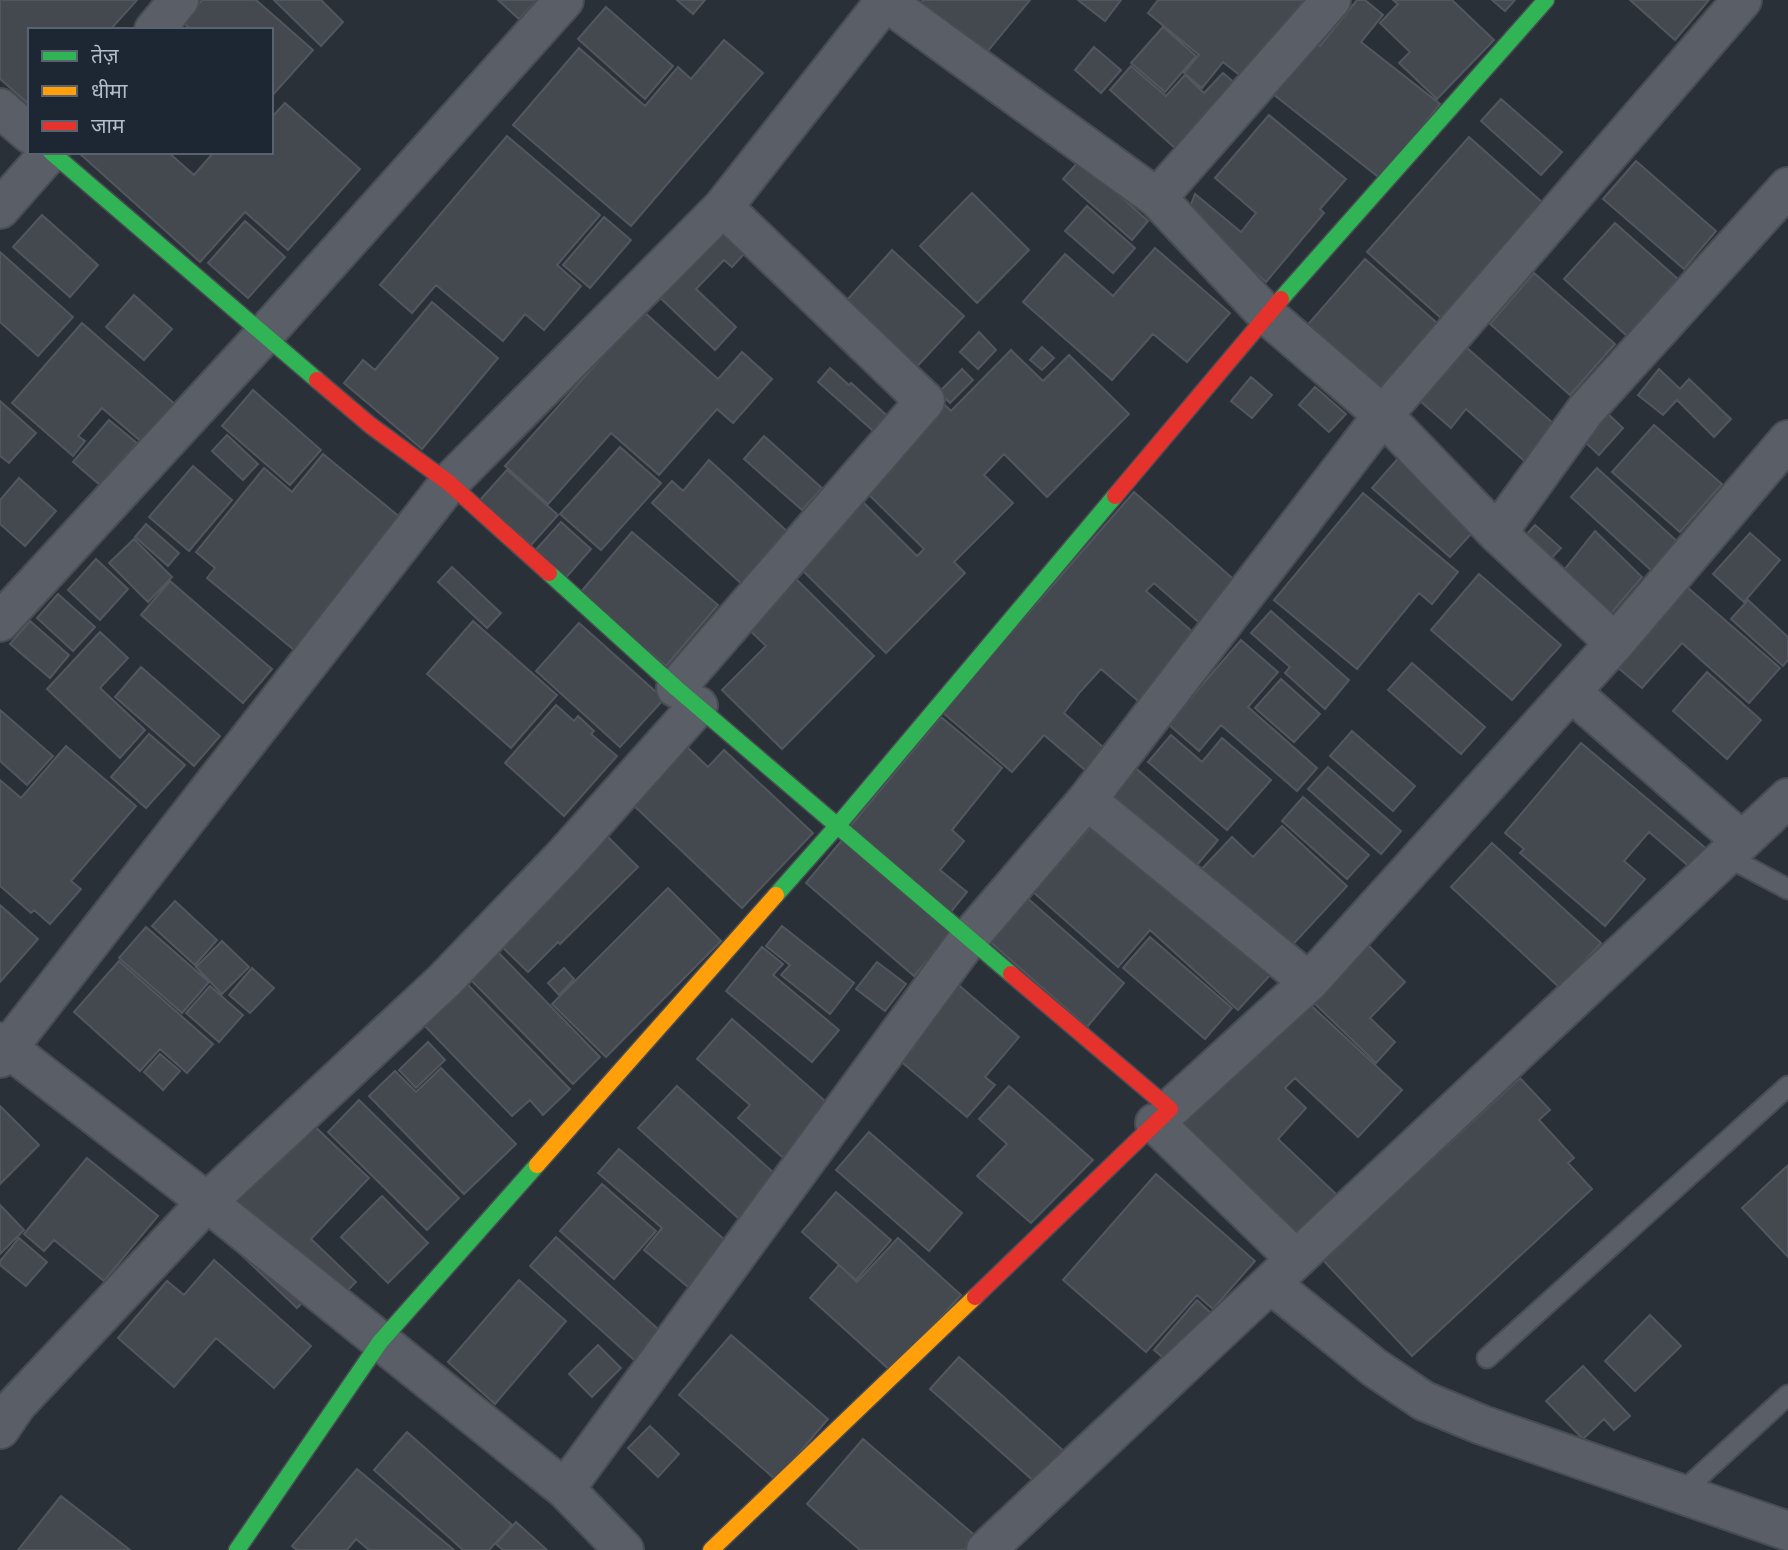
<svg xmlns="http://www.w3.org/2000/svg" width="1788" height="1550" font-family="'Source Sans 3','Noto Sans Devanagari',sans-serif">
  <style>
    .building { fill: #444950; stroke: #52575f; stroke-width: 2 }
    .lines { fill: none; stroke-linecap: round; stroke-linejoin: round }
    .lane-casing { stroke: #484c53; stroke-width: 23 }
    .street-casing { stroke: #484c53; stroke-width: 42 }
    .fast-casing { stroke: #484c53; stroke-width: 19 }
    .slow-casing { stroke: #484c53; stroke-width: 19 }
    .jam-casing { stroke: #484c53; stroke-width: 19 }
    .lane { stroke: #5a5e66; stroke-width: 19 }
    .street { stroke: #5a5e66; stroke-width: 38 }
    .fast { stroke: #30b455; stroke-width: 16 }
    .slow { stroke: #ff9f0a; stroke-width: 16 }
    .jam { stroke: #e5322d; stroke-width: 16 }
  </style>
  <rect width="100%" height="100%" fill="#2a3038"/>
  <path class="building" d="M 0,0 L 137,0 L 110,30 L 30,30 L 30,105 L 0,79 Z
    M 202,0 L 256,0 L 313,50 L 271,97 L 271,30 L 191,30 L 183,22 Z
    M 274,0 L 321,0 L 343,22 L 321,46 Z
    M 498,0 L 537,0 L 519,19 Z
    M 677,0 L 705,0 L 693,14 Z
    M 923,0 L 1030,0 L 982,58 L 918,6 Z
    M 1078,0 L 1121,0 L 1105,21 Z
    M 1158,0 L 1319,0 L 1251,84 L 1223,62 L 1202,88 L 1184,73 L 1199,55 L 1148,13 Z
    M 1357,0 L 1365,0 L 1383,15 L 1361,42 L 1440,104 L 1381,179 L 1269,91 L 1311,39 L 1320,46 Z
    M 1393,0 L 1452,0 L 1494,40 L 1437,99 L 1399,63 L 1410,52 L 1380,23 L 1398,4 Z
    M 1492,0 L 1515,0 L 1505,11 Z
    M 1630,0 L 1709,0 L 1675,40 Z
    M 606,7 L 673,66 L 645,99 L 578,39 Z
    M 1163,27 L 1196,56 L 1165,92 L 1131,63 Z
    M 724,40 L 763,73 L 631,226 L 513,125 L 579,48 L 645,106 L 678,67 L 691,79 Z
    M 1094,47 L 1121,70 L 1101,93 L 1075,70 Z
    M 1131,66 L 1166,96 L 1185,75 L 1204,93 L 1223,73 L 1244,91 L 1185,157 L 1110,90 Z
    M 1501,99 L 1562,152 L 1541,175 L 1481,121 Z
    M 285,103 L 360,169 L 288,250 L 245,212 L 200,262 L 78,152 L 168,152 L 194,175 L 214,152 L 271,152 L 271,118 Z
    M 1269,115 L 1346,179 L 1320,209 L 1324,213 L 1266,282 L 1187,215 L 1195,194 L 1241,232 L 1256,213 L 1215,178 Z
    M 507,136 L 600,215 L 557,265 L 581,286 L 544,330 L 525,314 L 503,341 L 436,285 L 412,313 L 380,285 Z
    M 1469,137 L 1543,203 L 1441,318 L 1367,252 Z
    M 1080,160 L 1148,221 L 1132,240 L 1063,179 Z
    M 1636,161 L 1716,231 L 1684,269 L 1603,199 Z
    M 972,193 L 1029,250 L 977,303 L 920,246 Z
    M 1087,206 L 1135,248 L 1113,273 L 1065,231 Z
    M 42,215 L 98,265 L 70,297 L 13,247 Z
    M 727,215 L 756,241 L 732,267 L 724,260 L 696,289 L 736,327 L 715,350 L 654,292 Z
    M 604,217 L 631,240 L 590,288 L 563,265 Z
    M 245,221 L 285,257 L 248,298 L 208,263 Z
    M 1615,223 L 1678,279 L 1627,336 L 1564,279 Z
    M 1155,248 L 1230,313 L 1187,362 L 1153,334 L 1112,380 L 1023,302 L 1065,254 L 1113,296 Z
    M 892,250 L 964,316 L 909,375 L 838,310 Z
    M 0,252 L 73,317 L 38,356 L 0,322 Z
    M 1365,259 L 1445,330 L 1383,402 L 1297,337 Z
    M 1534,273 L 1615,344 L 1570,395 L 1490,324 Z
    M 134,295 L 172,329 L 144,360 L 106,327 Z
    M 432,302 L 498,358 L 422,449 L 344,383 L 363,360 L 375,370 Z
    M 643,311 L 718,379 L 742,352 L 772,379 L 733,423 L 717,409 L 659,475 L 611,433 L 548,504 L 505,466 Z
    M 82,323 L 176,405 L 143,443 L 102,408 L 78,436 L 85,441 L 73,456 L 12,403 Z
    M 979,332 L 996,350 L 978,369 L 960,352 Z
    M 1042,347 L 1054,358 L 1042,370 L 1030,360 Z
    M 1467,348 L 1561,430 L 1530,466 L 1466,409 L 1451,428 L 1420,401 Z
    M 1011,350 L 1043,381 L 1069,355 L 1129,414 L 1047,497 L 1004,454 L 984,475 L 1013,503 L 954,562 L 965,573 L 886,653 L 796,564 L 860,499 L 917,556 L 924,549 L 857,483 L 939,399 L 951,411 Z
    M 830,368 L 849,385 L 851,383 L 893,421 L 879,436 L 818,382 Z
    M 962,369 L 973,380 L 950,403 L 939,392 Z
    M 1659,369 L 1680,389 L 1689,379 L 1731,419 L 1714,437 L 1677,400 L 1663,415 L 1638,395 Z
    M 1251,377 L 1272,395 L 1252,418 L 1231,401 Z
    M 1315,387 L 1346,414 L 1329,432 L 1299,405 Z
    M 253,390 L 321,450 L 290,485 L 222,426 Z
    M 0,401 L 36,433 L 9,463 L 0,456 Z
    M 1608,414 L 1623,428 L 1599,455 L 1584,441 Z
    M 109,420 L 137,443 L 100,485 L 73,462 Z
    M 1654,425 L 1722,484 L 1680,532 L 1612,472 Z
    M 227,435 L 258,464 L 243,480 L 212,451 Z
    M 764,436 L 822,488 L 802,510 L 744,459 Z
    M 620,447 L 661,483 L 601,550 L 560,514 Z
    M 323,454 L 412,527 L 299,654 L 207,578 L 215,568 L 196,552 L 264,468 L 292,492 Z
    M 1402,454 L 1480,524 L 1450,557 L 1372,488 Z
    M 709,460 L 789,533 L 743,585 L 652,503 L 672,481 L 683,491 Z
    M 193,466 L 232,500 L 189,551 L 149,517 Z
    M 1597,468 L 1679,543 L 1653,572 L 1571,497 Z
    M 507,470 L 558,515 L 531,545 L 480,500 Z
    M 19,478 L 56,511 L 25,546 L 0,524 L 0,500 Z
    M 1134,492 L 1238,583 L 1202,625 L 1154,583 L 1146,591 L 1202,640 L 1144,706 L 1101,669 L 1080,692 L 1064,713 L 1111,754 L 1092,776 L 1044,735 L 1012,772 L 942,712 Z
    M 1363,493 L 1458,572 L 1432,604 L 1419,593 L 1357,669 L 1274,600 Z
    M 561,522 L 591,549 L 562,582 L 532,554 Z
    M 146,524 L 179,553 L 168,566 L 135,537 Z
    M 1535,525 L 1561,548 L 1544,566 L 1519,543 Z
    M 1595,531 L 1642,577 L 1608,617 L 1561,574 Z
    M 632,532 L 718,605 L 666,666 L 580,593 Z
    M 1750,533 L 1780,560 L 1744,602 L 1713,574 Z
    M 134,539 L 172,577 L 148,602 L 109,563 Z
    M 96,559 L 128,589 L 100,620 L 68,590 Z
    M 452,567 L 501,613 L 487,628 L 438,582 Z
    M 789,572 L 874,656 L 782,749 L 722,690 L 766,646 L 741,622 Z
    M 1479,574 L 1561,645 L 1512,700 L 1431,630 Z
    M 170,581 L 272,669 L 243,703 L 141,615 Z
    M 1687,587 L 1780,668 L 1749,703 L 1682,643 L 1642,688 L 1617,667 Z
    M 58,594 L 95,627 L 73,651 L 37,618 Z
    M 1748,600 L 1788,637 L 1788,660 L 1783,666 L 1731,619 Z
    M 1271,611 L 1349,680 L 1325,709 L 1285,673 L 1290,667 L 1251,633 Z
    M 30,621 L 69,655 L 50,678 L 10,644 Z
    M 473,621 L 557,695 L 511,748 L 427,674 Z
    M 579,623 L 664,699 L 620,747 L 536,671 Z
    M 100,632 L 128,658 L 100,688 L 145,730 L 120,758 L 47,689 Z
    M 1241,640 L 1278,672 L 1248,707 L 1317,768 L 1297,791 L 1221,725 L 1199,751 L 1168,724 Z
    M 1412,663 L 1485,727 L 1461,754 L 1388,690 Z
    M 141,667 L 220,736 L 194,766 L 115,697 Z
    M 1707,672 L 1761,720 L 1727,759 L 1673,711 Z
    M 1281,679 L 1320,714 L 1294,742 L 1255,708 Z
    M 556,705 L 574,721 L 578,716 L 594,731 L 591,734 L 617,756 L 564,816 L 505,763 Z
    M 0,710 L 53,756 L 27,785 L 0,761 Z
    M 941,717 L 1002,768 L 952,830 L 964,841 L 940,870 L 967,892 L 950,913 L 848,829 Z
    M 1352,731 L 1415,786 L 1393,811 L 1330,756 Z
    M 149,734 L 185,765 L 146,808 L 111,777 Z
    M 1171,735 L 1202,762 L 1222,738 L 1271,780 L 1227,830 L 1148,762 Z
    M 1581,743 L 1708,850 L 1692,869 L 1649,832 L 1624,861 L 1645,879 L 1605,926 L 1520,853 L 1524,849 L 1505,833 Z
    M 685,745 L 708,767 L 724,750 L 813,833 L 742,908 L 631,803 Z
    M 66,746 L 136,806 L 71,881 L 81,889 L 50,924 L 34,910 L 31,913 L 0,886 L 0,780 L 21,798 Z
    M 1131,764 L 1218,840 L 1191,872 L 1104,795 Z
    M 1328,767 L 1401,831 L 1381,854 L 1308,789 Z
    M 1303,797 L 1369,855 L 1347,879 L 1282,821 Z
    M 1100,817 L 1273,972 L 1238,1010 L 1150,930 L 1118,967 L 1033,892 Z
    M 1282,826 L 1347,886 L 1283,955 L 1196,875 L 1232,837 L 1253,857 Z
    M 605,834 L 638,867 L 560,944 L 558,942 L 528,972 L 497,942 Z
    M 843,839 L 952,932 L 914,976 L 806,883 Z
    M 1492,843 L 1601,943 L 1560,988 L 1451,887 Z
    M 668,888 L 721,941 L 606,1057 L 552,1004 Z
    M 1025,896 L 1124,983 L 1087,1027 L 987,939 Z
    M 175,901 L 217,940 L 195,965 L 152,926 Z
    M 0,905 L 38,939 L 0,982 Z
    M 782,926 L 854,983 L 830,1014 L 781,975 L 790,965 L 766,946 Z
    M 146,927 L 209,982 L 182,1013 L 119,958 Z
    M 1150,937 L 1232,1008 L 1205,1039 L 1123,968 Z
    M 222,941 L 249,967 L 222,994 L 196,967 Z
    M 1365,942 L 1405,982 L 1370,1018 L 1395,1042 L 1376,1063 L 1310,999 Z
    M 493,947 L 600,1057 L 573,1084 L 465,974 Z
    M 762,947 L 783,964 L 773,975 L 839,1030 L 812,1062 L 726,991 Z
    M 119,961 L 213,1044 L 187,1073 L 160,1049 L 140,1071 L 74,1012 Z
    M 877,962 L 906,984 L 885,1011 L 856,989 Z
    M 252,968 L 274,988 L 250,1013 L 229,995 Z
    M 564,968 L 574,979 L 559,995 L 548,983 Z
    M 464,981 L 570,1089 L 543,1115 L 530,1100 L 512,1116 L 421,1022 Z
    M 954,981 L 1019,1037 L 985,1077 L 995,1085 L 967,1117 L 892,1054 Z
    M 210,986 L 243,1015 L 219,1042 L 186,1013 Z
    M 1302,997 L 1402,1090 L 1358,1137 L 1295,1078 L 1285,1088 L 1306,1108 L 1278,1139 L 1336,1194 L 1294,1239 L 1177,1131 Z
    M 732,1019 L 833,1108 L 787,1161 L 738,1118 L 750,1105 L 697,1059 Z
    M 428,1042 L 445,1060 L 416,1088 L 399,1070 Z
    M 160,1054 L 180,1071 L 163,1090 L 144,1072 Z
    M 441,1068 L 516,1144 L 464,1194 L 369,1096 L 395,1071 L 416,1092 Z
    M 1520,1078 L 1550,1110 L 1539,1120 L 1574,1158 L 1568,1163 L 1592,1189 L 1412,1356 L 1323,1260 Z
    M 677,1086 L 784,1182 L 746,1225 L 638,1128 Z
    M 1009,1086 L 1093,1160 L 1031,1223 L 977,1176 L 1007,1144 L 979,1119 Z
    M 359,1100 L 459,1198 L 427,1230 L 328,1132 Z
    M 0,1106 L 39,1145 L 0,1184 Z
    M 309,1121 L 369,1178 L 311,1239 L 356,1282 L 340,1298 L 322,1282 L 297,1308 L 210,1225 Z
    M 869,1132 L 962,1213 L 929,1251 L 836,1170 Z
    M 619,1149 L 738,1251 L 700,1297 L 644,1250 L 662,1228 L 598,1173 Z
    M 87,1158 L 158,1216 L 104,1281 L 54,1240 L 44,1251 L 24,1234 Z
    M 1788,1165 L 1788,1257 L 1742,1208 Z
    M 1156,1174 L 1255,1261 L 1213,1309 L 1197,1295 L 1146,1352 L 1063,1280 Z
    M 602,1184 L 656,1231 L 614,1279 L 560,1231 Z
    M 836,1192 L 891,1240 L 856,1280 L 802,1232 Z
    M 382,1196 L 428,1243 L 388,1283 L 341,1237 Z
    M 0,1205 L 24,1230 L 0,1254 Z
    M 556,1237 L 668,1338 L 642,1367 L 530,1266 Z
    M 19,1238 L 47,1262 L 26,1286 L 0,1265 L 0,1261 Z
    M 898,1238 L 961,1295 L 892,1372 L 810,1298 L 839,1265 L 857,1282 Z
    M 214,1260 L 311,1346 L 274,1388 L 216,1338 L 174,1387 L 118,1338 L 167,1281 L 184,1295 Z
    M 519,1280 L 566,1321 L 495,1404 L 448,1362 Z
    M 1197,1300 L 1215,1317 L 1173,1366 L 1154,1350 Z
    M 1650,1315 L 1681,1346 L 1635,1391 L 1605,1361 Z
    M 731,1335 L 828,1419 L 776,1480 L 679,1395 Z
    M 598,1345 L 621,1368 L 592,1397 L 569,1374 Z
    M 959,1357 L 1065,1452 L 1037,1484 L 930,1389 Z
    M 1583,1366 L 1630,1416 L 1614,1430 L 1604,1419 L 1583,1439 L 1546,1401 Z
    M 650,1426 L 679,1454 L 658,1477 L 628,1448 Z
    M 407,1432 L 512,1525 L 489,1550 L 463,1550 L 374,1470 Z
    M 863,1439 L 979,1539 L 969,1550 L 860,1550 L 807,1504 Z
    M 357,1469 L 454,1550 L 369,1550 L 356,1539 L 347,1550 L 297,1550 L 292,1546 Z
    M 61,1496 L 130,1550 L 18,1550 Z
    M 516,1522 L 547,1550 L 503,1550 L 496,1544 Z"/>
  <g class="lines">
    <defs>
      <path id="lane" d="M 1726,856 L 1788,889
        M 1487,1358 L 1788,1086
        M 1680,1494 L 1788,1395"/>
      <path id="street" d="M 884,0 L 1157,198 L 1267,315 L 1383,415 L 1497,533 L 1615,643 L 1309,982 L 1170,1109
        M 154,30 L 179,0
        M 0,108 L 30,134
        M 1157,198 L 1331,0
        M 0,209 L 50,152
        M 1497,533 L 1585,411 L 1788,187
        M 0,622 L 264,335 L 564,0
        M 1615,643 L 1788,440
        M 676,688 L 925,401 L 723,207
        M 1571,692 L 1742,841
        M 1087,800 L 1309,982
        M 0,1042 L 207,1202 L 565,1489
        M 0,1058 L 449,483 L 723,207 L 886,0
        M 1155,1123 L 1296,1259
        M 1271,1284 L 1375,1368 L 1424,1401 L 1482,1425 L 1788,1531
        M 0,1429 L 17,1404 L 207,1202 L 444,981 L 564,856 L 698,706
        M 624,1550 L 565,1489 L 969,938 L 1087,800 L 1383,415 L 1742,0
        M 986,1550 L 1788,798"/>
      <path id="fast" d="M 51,152 L 317,380
        M 1281,299 L 1546,0
        M 549,573 L 676,688 L 1011,974
        M 776,895 L 838,825 L 1115,496
        M 237,1550 L 380,1342 L 537,1165"/>
      <path id="slow" d="M 537,1165 L 776,895
        M 711,1550 L 975,1297"/>
      <path id="jam" d="M 317,380 L 370,425 L 449,483 L 549,573
        M 1115,496 L 1281,299
        M 975,1297 L 1170,1109 L 1011,974"/>
    </defs>
    <use href="#lane" class="lane-casing"/>
    <use href="#street" class="street-casing"/>
    <use href="#fast" class="fast-casing"/>
    <use href="#slow" class="slow-casing"/>
    <use href="#jam" class="jam-casing"/>
    <use href="#lane" class="lane"/>
    <use href="#street" class="street"/>
    <use href="#fast" class="fast"/>
    <use href="#slow" class="slow"/>
    <use href="#jam" class="jam"/>
  </g>
  <rect x="28" y="28" width="245" height="126" fill="#1d2633" stroke="#59626f" stroke-width="2"/>
  <rect x="42" y="51" width="35" height="10" fill="#30b455" stroke="#59626f" stroke-width="2"/>
  <text x="91" y="63" font-size="21" fill="#b4bcc9">तेज़</text>
  <rect x="42" y="86" width="35" height="10" fill="#ff9f0a" stroke="#59626f" stroke-width="2"/>
  <text x="91" y="98" font-size="21" fill="#b4bcc9">धीमा</text>
  <rect x="42" y="121" width="35" height="10" fill="#e5322d" stroke="#59626f" stroke-width="2"/>
  <text x="91" y="133" font-size="21" fill="#b4bcc9">जाम</text>
</svg>
